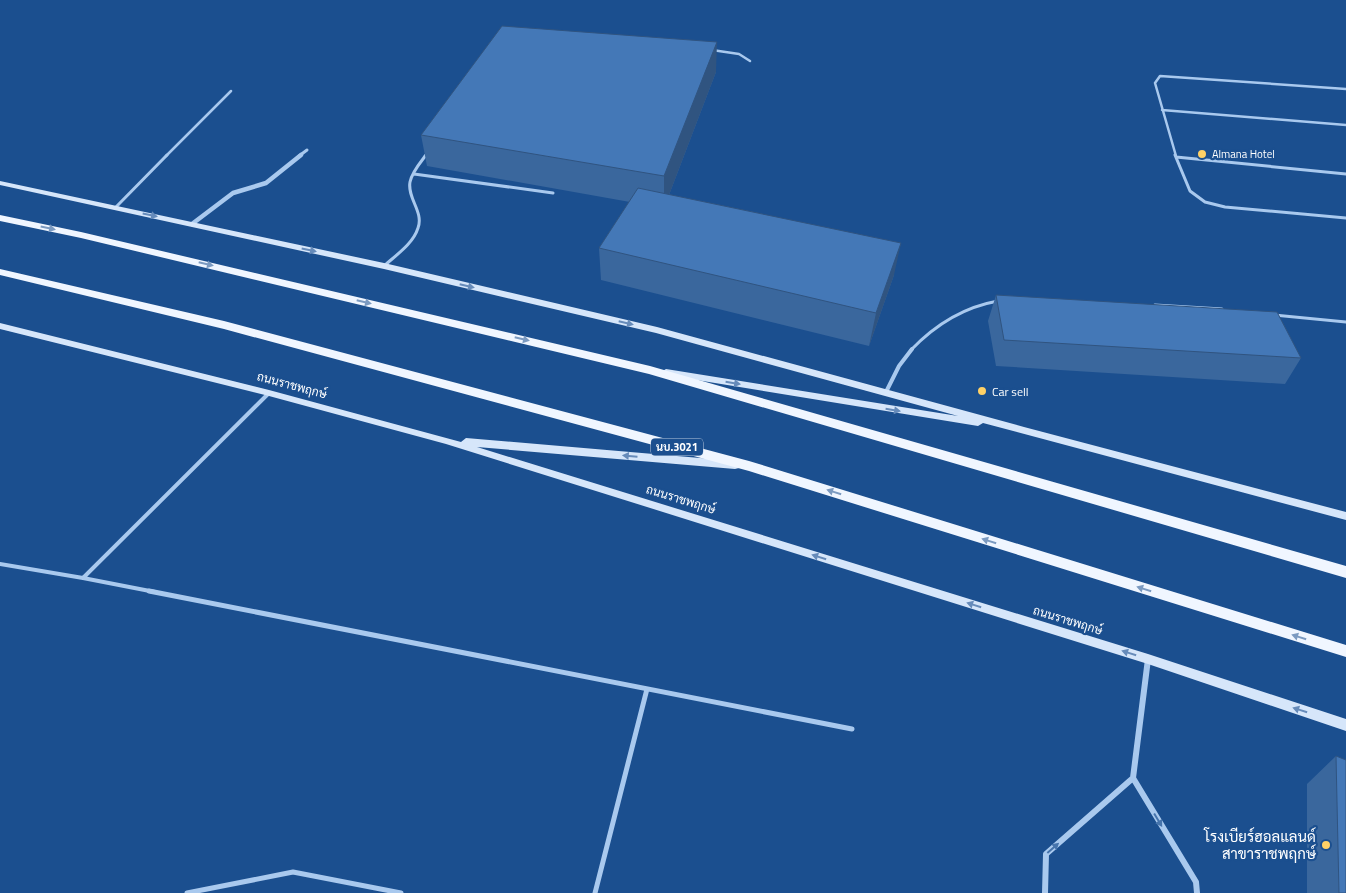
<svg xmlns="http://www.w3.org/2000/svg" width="1346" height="893" font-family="'Titillium Web',Sarabun,sans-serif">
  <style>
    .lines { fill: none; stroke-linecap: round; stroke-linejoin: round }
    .service-far3 { stroke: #a9c9ee; stroke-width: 2.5 }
    .service-far2 { stroke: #a9c9ee; stroke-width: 3 }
    .service-far1 { stroke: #a9c9ee; stroke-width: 4 }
    .service { stroke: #a9c9ee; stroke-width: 5 }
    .minor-far2 { stroke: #a9c9ee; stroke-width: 3 }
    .minor-far1 { stroke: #a9c9ee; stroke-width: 4.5 }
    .minor { stroke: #a9c9ee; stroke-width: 6 }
    .secondary { fill: #d6e6fa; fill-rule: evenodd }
    .primary { fill: #f0f6ff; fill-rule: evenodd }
    .wall { fill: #3a679d }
    .shaded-wall { fill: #305480 }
    .building { fill: #4478b7; stroke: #305480 }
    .oneway { fill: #668bba }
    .oneway2 { fill: #7b9ac1 }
    .oneway3 { fill: #4674ac }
    .poi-dot { fill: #ffd166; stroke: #1b4f8f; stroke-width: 2 }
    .labels { text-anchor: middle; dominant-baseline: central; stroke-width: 4.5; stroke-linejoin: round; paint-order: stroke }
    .far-poi-label { font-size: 11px; fill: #fff; stroke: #1b4f8f; text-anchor: start }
    .shield { fill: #1b4f8f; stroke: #bbcadd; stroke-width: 1 }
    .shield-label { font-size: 11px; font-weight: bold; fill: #fff }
    .street-label { font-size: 12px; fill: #fff; stroke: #1b4f8f }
    .poi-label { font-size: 12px; fill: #fff; stroke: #1b4f8f; text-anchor: start }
    .near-poi-label { font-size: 15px; fill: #fff; stroke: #1b4f8f; text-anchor: end }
  </style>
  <rect width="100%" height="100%" fill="#1b4f8f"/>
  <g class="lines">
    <path class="service-far3" d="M 712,50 L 739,54 L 750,61
      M 1162,110 L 1346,125
      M 166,156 L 231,91
      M 425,156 L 427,154
      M 1176,156 L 1155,83 L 1160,76 L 1346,89"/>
    <path class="service-far2" d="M 1175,155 L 1190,191 L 1205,202 L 1225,207 L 1346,218
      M 1176,157 L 1346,174
      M 414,174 L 553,193
      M 116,207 L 167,155
      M 384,266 C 396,255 413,244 418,228 C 424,212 407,198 410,182 C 412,172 420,163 426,155
      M 1155,305 L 1222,309
      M 1274,315 L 1346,322
      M 911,350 C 934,326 964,307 998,301"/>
    <path class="service-far1" d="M 886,392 L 899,366 L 912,349
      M 0,564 L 83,578 L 269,393
      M 83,578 L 155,592"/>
    <path class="service" d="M 149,591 L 852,729
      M 187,893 L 293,872 L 401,893
      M 595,893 L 647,689"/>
    <path class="minor-far2" d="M 299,156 L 307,150"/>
    <path class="minor-far1" d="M 192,224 L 233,193 L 266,183 L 301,155"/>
    <path class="minor" d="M 1148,659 L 1133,778 L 1196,882 L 1197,893
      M 1045,893 L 1046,854 L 1133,778"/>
    <path class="secondary" d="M 0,181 L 384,263 L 657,327 L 1024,427 L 1346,512 L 1346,520 L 983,423 L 978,426 L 666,375 L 661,372 L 666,369 L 958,416 L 656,333 L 384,269 L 0,185 Z
      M 0,323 L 269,390 L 461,442 L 466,438 L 735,461 L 739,462 L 740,465 L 739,468 L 735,469 L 477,447 L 1148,654 L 1346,719 L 1346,731 L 1148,664 L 446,444 L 269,396 L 0,329 Z"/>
    <path class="primary" d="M 0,215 L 81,232 L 650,366 L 1346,566 L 1346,578 L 649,374 L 81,238 L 0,221 Z
      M 0,269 L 224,321 L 749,461 L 1346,645 L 1346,657 L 749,471 L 224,329 L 0,275 Z"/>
  </g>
  <path class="wall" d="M 716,72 L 669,195 L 894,275 L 869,346 L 601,280 L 599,248 L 630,202 L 427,166 L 421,135 Z
    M 996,295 L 1301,358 L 1285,384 L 996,366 L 988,321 Z
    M 1336,756 L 1346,893 L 1307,893 L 1307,784 Z"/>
  <path class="shaded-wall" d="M 717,42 L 716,72 L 664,208 L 664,176 Z
    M 901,243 L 894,275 L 869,346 L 876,313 Z"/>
  <path class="building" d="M 502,26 L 717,42 L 664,176 L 421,135 Z
    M 638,188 L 901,243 L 876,313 L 599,248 Z
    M 996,295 L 1277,312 L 1301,358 L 1004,340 Z
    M 1336,756 L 1346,760 L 1346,893 L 1339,893 Z"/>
  <defs><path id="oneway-solid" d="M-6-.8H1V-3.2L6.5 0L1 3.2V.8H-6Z" transform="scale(1.25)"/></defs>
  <g class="oneway">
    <use href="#oneway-solid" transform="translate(150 215) rotate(12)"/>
    <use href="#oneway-solid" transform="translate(309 250) rotate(12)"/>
    <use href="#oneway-solid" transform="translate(467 286) rotate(13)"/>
    <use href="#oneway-solid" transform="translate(626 323) rotate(13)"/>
    <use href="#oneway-solid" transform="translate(733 383) rotate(9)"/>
    <use href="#oneway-solid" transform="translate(893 410) rotate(9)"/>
    <use href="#oneway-solid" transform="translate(630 456) rotate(-175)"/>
    <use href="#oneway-solid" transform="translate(819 557) rotate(-163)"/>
    <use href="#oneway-solid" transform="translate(974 605) rotate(-163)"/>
    <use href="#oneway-solid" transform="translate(1129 653) rotate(-163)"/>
    <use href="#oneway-solid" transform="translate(1300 710) rotate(-162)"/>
  </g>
  <g class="oneway2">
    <use href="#oneway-solid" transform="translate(48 228) rotate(12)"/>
    <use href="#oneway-solid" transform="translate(206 264) rotate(13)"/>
    <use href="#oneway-solid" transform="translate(364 302) rotate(13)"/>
    <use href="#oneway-solid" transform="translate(522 339) rotate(13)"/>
    <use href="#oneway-solid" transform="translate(834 492) rotate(-163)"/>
    <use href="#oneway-solid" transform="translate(989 541) rotate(-163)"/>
    <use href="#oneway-solid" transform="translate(1144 589) rotate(-163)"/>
    <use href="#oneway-solid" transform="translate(1299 637) rotate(-163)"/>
  </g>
  <g class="oneway3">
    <use href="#oneway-solid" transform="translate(1158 820) rotate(59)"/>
    <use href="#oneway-solid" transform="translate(1053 848) rotate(-41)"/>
  </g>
  <g class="poi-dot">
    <circle cx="1202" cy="154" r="5"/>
    <circle cx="982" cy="391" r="5"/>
    <circle cx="1326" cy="845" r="5"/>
  </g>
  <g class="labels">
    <g class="far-poi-label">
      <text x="1212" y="154">Almana Hotel</text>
    </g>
    <rect class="shield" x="651" y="438.5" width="52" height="17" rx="4"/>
    <g class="shield-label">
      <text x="677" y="447">นบ.3021</text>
    </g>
    <g class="street-label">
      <text transform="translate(292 385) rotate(15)">ถนนราชพฤกษ์</text>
      <text transform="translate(681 499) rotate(17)">ถนนราชพฤกษ์</text>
      <text transform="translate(1068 620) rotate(17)">ถนนราชพฤกษ์</text>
    </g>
    <g class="poi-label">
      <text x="992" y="391">Car sell</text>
    </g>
    <g class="near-poi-label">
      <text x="1316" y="836">โรงเบียร์ฮอลแลนด์<tspan x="1316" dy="17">สาขาราชพฤกษ์</tspan></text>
    </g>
  </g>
</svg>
